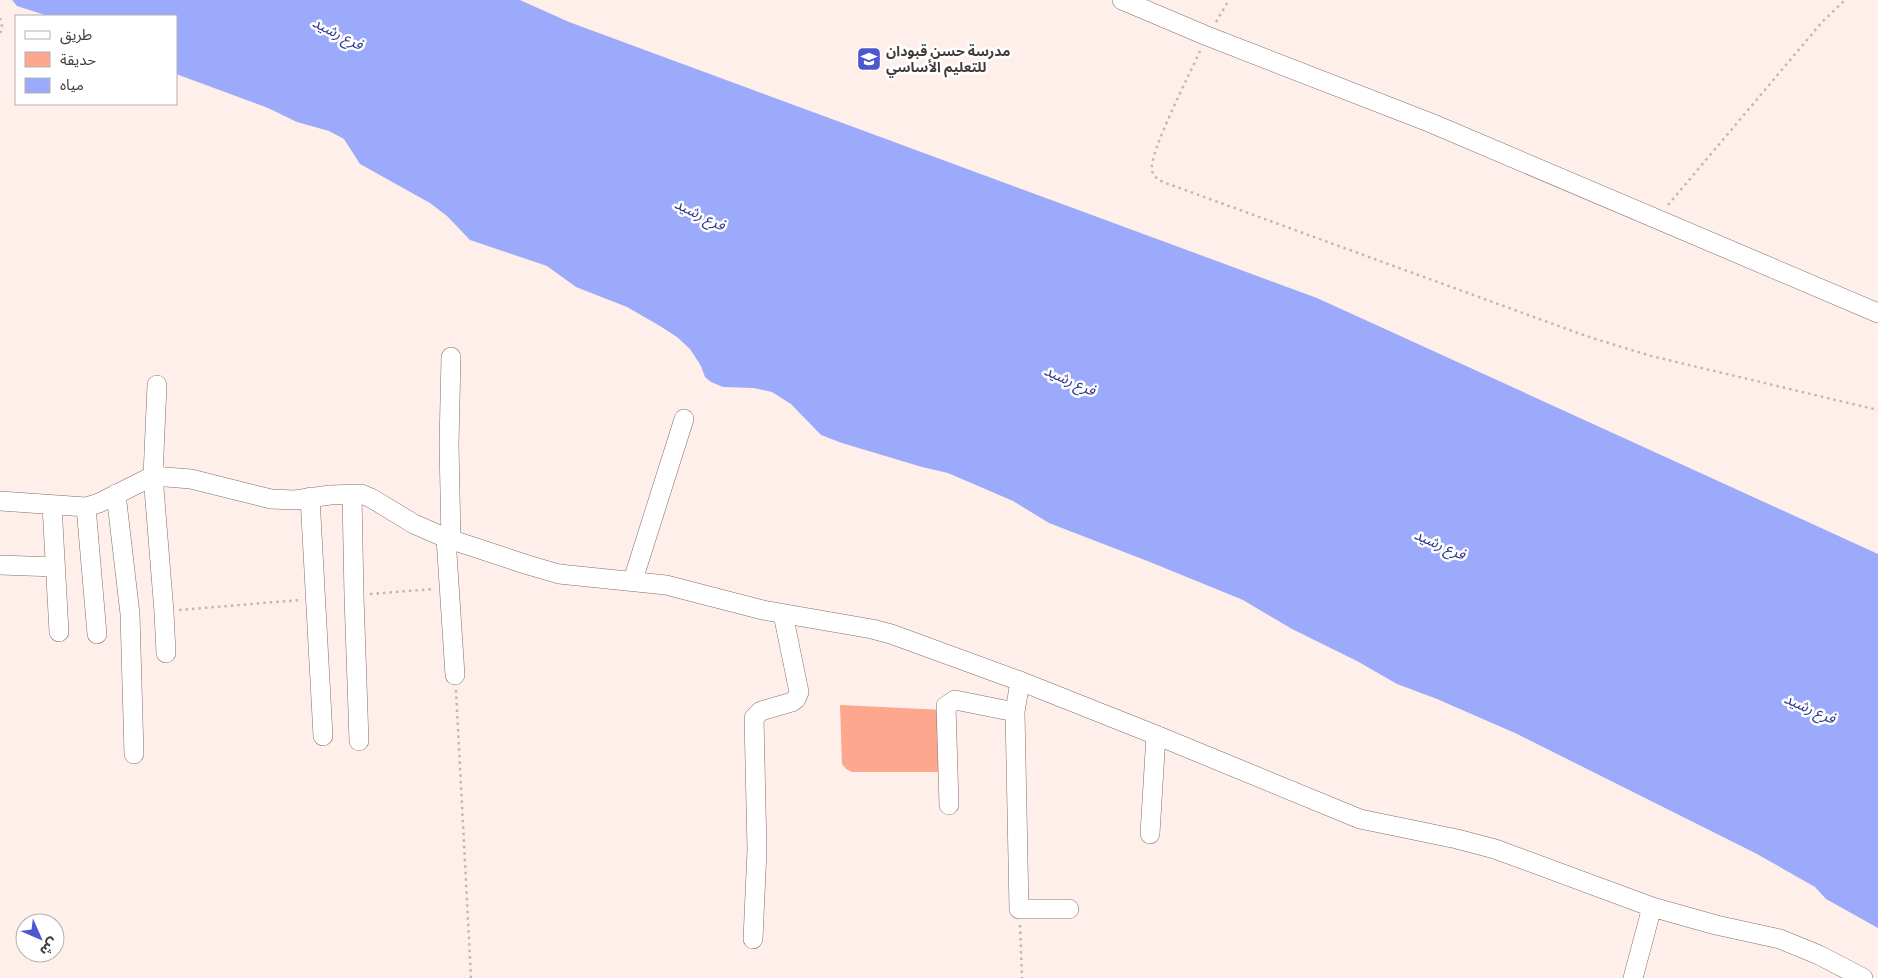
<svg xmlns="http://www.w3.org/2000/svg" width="1878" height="978" font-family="'Public Sans','Noto Sans Arabic',sans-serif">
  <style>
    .green { fill: #fda78f }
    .water { fill: #9baafa }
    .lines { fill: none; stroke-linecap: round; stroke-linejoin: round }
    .minor-casing { stroke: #806e69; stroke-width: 20 }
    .path { stroke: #c4b7b2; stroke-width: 2.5; stroke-dasharray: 2.5 4; stroke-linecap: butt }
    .minor { stroke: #fff; stroke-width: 19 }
    .labels { text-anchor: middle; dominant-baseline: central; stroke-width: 5; stroke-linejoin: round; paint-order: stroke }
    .poi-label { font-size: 14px; font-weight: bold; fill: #423b38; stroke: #fff; text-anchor: start }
    .water-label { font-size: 15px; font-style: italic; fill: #323692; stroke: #fff }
  </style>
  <rect width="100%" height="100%" fill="#ffefea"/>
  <path class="green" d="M 840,705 L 945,710 L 946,772 L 852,772 L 846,769 L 842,764 Z"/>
  <path class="water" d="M 12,0 L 520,0 L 569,22 L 1317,298 L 1878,554 L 1878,928 L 1826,899 L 1815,887 L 1757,854 L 1515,733 L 1437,699 L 1397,684 L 1357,661 L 1292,629 L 1243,600 L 1150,562 L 1049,523 L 1013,501 L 948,473 L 922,467 L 842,443 L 821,435 L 791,404 L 772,392 L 754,388 L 723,387 L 711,382 L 705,377 L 701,366 L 690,349 L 677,337 L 660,326 L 627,307 L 576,287 L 547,266 L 470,240 L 447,216 L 430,203 L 360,164 L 344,139 L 329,131 L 297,122 L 268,108 L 176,74 L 176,16 L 48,16 L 17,6 Z"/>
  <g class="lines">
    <defs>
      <path id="minor" d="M 1122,0 L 1207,36 L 1431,123 L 1878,313
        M 451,357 L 449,444 L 451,540
        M 157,385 L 153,476 L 164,612 L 166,653
        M 116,494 L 130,614 L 134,754
        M 352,494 L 354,596 L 359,741
        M 310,497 L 323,736
        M 0,501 L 86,507 L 99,503 L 153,476 L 191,479 L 271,499 L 295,500 L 330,495 L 361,494 L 371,498 L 414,524 L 446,538 L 528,565 L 559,574 L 666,585 L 763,610 L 872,629 L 891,634 L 1020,681 L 1156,735 L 1360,819 L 1457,839 L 1495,849 L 1652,907 L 1716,925 L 1780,939 L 1819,955 L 1863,978
        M 52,505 L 59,632
        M 86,507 L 97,634
        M 446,538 L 455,675
        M 0,565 L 55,567
        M 633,580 L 684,419
        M 1020,681 L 1015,712 L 1019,909 L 1069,909
        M 949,805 L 946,706 L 955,700 L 1015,712
        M 1150,834 L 1156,735
        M 753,939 L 757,850 L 754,718 L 761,711 L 792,702 L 796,699 L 799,692 L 783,614
        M 1633,978 L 1652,907"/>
    </defs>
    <use href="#minor" class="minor-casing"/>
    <path class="path" d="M 0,18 L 2,26 L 0,35
      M 1216,22 L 1229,0
      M 1200,51 C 1191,72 1148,154 1152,171 C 1154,177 1158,179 1163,182 L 1586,336 L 1651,356 L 1878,410
      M 1668,205 L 1823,21 L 1845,0
      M 370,594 L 435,589
      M 179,610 L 300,600
      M 456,690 L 471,978
      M 1020,925 L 1022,978"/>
    <use href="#minor" class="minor"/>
  </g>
  <defs>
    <symbol id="school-square" viewBox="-11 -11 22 22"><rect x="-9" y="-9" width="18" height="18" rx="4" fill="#4e57cd" stroke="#fff"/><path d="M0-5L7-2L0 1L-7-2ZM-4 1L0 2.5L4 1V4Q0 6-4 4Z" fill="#fff"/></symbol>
  </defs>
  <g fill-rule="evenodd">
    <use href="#school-square" x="855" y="45" width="28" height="28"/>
  </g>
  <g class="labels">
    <g class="poi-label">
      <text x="886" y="51">مدرسة حسن قبودان<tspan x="886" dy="16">للتعليم الأساسي</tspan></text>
    </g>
    <g class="water-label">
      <text transform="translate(338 33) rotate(27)">فرع رشيد</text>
      <text transform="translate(700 214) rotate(26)">فرع رشيد</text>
      <text transform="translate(1070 380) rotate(24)">فرع رشيد</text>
      <text transform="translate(1440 544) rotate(24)">فرع رشيد</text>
      <text transform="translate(1810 708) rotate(24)">فرع رشيد</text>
    </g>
  </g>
  <rect x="15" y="15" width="162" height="90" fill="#ffffff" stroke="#b3b1af"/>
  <rect x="25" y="31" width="25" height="8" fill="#ffffff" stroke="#b3b1af"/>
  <text x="60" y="40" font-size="15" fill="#423b38">طريق</text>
  <rect x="25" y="52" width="25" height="15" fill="#fda78f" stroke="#b3b1af"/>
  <text x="60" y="65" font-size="15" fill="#423b38">حديقة</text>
  <rect x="25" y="78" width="25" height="15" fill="#9baafa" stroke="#b3b1af"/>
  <text x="60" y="90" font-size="15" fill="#423b38">مياه</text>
  <g transform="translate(40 938) rotate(135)"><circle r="24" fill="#ffffff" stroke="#b3b1af"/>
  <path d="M0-4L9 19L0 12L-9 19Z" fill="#4e57cd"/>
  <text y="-8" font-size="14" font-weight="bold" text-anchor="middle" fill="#423b38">ش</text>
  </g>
</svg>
